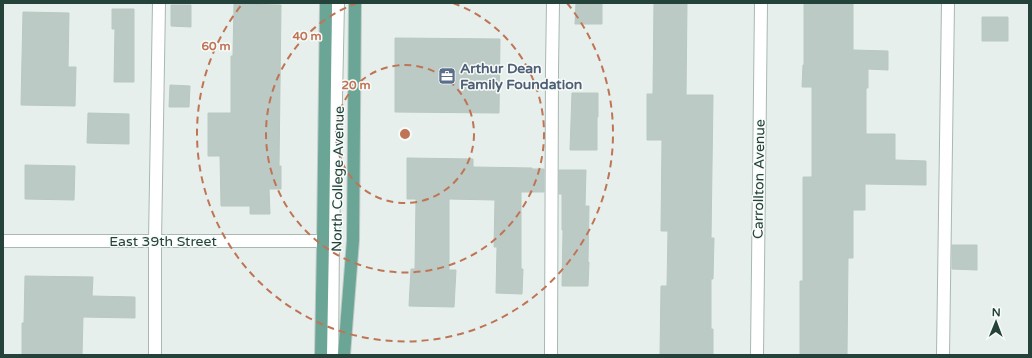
<svg xmlns="http://www.w3.org/2000/svg" width="1032" height="358" font-family="'Varela Round',sans-serif">
  <style>
    .building { fill: #bbcac4; stroke: #b8c9c2 }
    .lines { fill: none; stroke-linecap: round; stroke-linejoin: round }
    .minor-casing { stroke: #a8b8b2; stroke-width: 14 }
    .major-casing { stroke: #c2cac8; stroke-width: 14 }
    .minor { stroke: #fff; stroke-width: 12 }
    .major { stroke: #6aa596; stroke-width: 12 }
    .ring { fill: none; stroke: #c07456; stroke-width: 2; stroke-dasharray: 7 5 }
    .labels { text-anchor: middle; dominant-baseline: central; stroke-width: 3; stroke-linejoin: round; paint-order: stroke }
    .service-label { font-size: 14px; font-weight: bold; fill: #4e5e75; stroke: #f7fbf9; text-anchor: start }
    .street-label { font-size: 14px; fill: #24423a; stroke: #f7fbf9 }
    .centre { fill: #c07456; stroke: #f7fbf9; stroke-width: 2 }
    .ring-label { font-size: 12px; text-anchor: middle; font-weight: bold; fill: #c07456; stroke: #f7fbf9; stroke-width: 3; stroke-linejoin: round; paint-order: stroke }
  </style>
  <rect width="100%" height="100%" fill="#e6efeb"/>
  <path class="building" d="M 576,3 L 602,3 L 602,24 L 575,24 Z
    M 654,3 L 687,3 L 686,95 L 713,95 L 711,238 L 714,238 L 713,279 L 711,279 L 711,329 L 713,329 L 713,355 L 660,355 L 661,286 L 667,286 L 668,231 L 661,231 L 662,140 L 647,140 L 647,94 L 653,94 Z
    M 804,3 L 853,3 L 853,50 L 888,51 L 888,70 L 868,69 L 868,88 L 866,88 L 866,134 L 895,134 L 895,160 L 926,161 L 926,185 L 865,184 L 865,210 L 853,210 L 853,258 L 848,258 L 847,355 L 800,355 L 800,281 L 803,281 L 803,177 L 812,177 L 812,87 L 802,87 L 803,65 L 804,65 Z
    M 234,4 L 281,5 L 279,166 L 281,166 L 281,189 L 269,189 L 270,214 L 250,214 L 250,206 L 221,206 L 220,156 L 208,156 L 208,113 L 231,113 L 231,56 L 233,56 Z
    M 171,5 L 191,5 L 191,27 L 171,26 Z
    M 112,9 L 134,9 L 134,82 L 114,82 L 115,29 L 112,29 Z
    M 23,12 L 69,13 L 68,67 L 76,67 L 75,106 L 21,105 Z
    M 982,17 L 1008,17 L 1008,41 L 982,41 Z
    M 395,38 L 500,39 L 499,113 L 395,112 Z
    M 170,85 L 190,86 L 189,107 L 169,107 Z
    M 572,93 L 598,93 L 598,117 L 597,117 L 597,150 L 570,150 Z
    M 88,113 L 129,114 L 129,144 L 87,143 Z
    M 407,158 L 473,159 L 473,167 L 532,168 L 532,169 L 544,169 L 544,192 L 521,192 L 521,269 L 523,269 L 522,294 L 496,293 L 497,247 L 494,247 L 495,200 L 449,199 L 449,270 L 456,270 L 454,307 L 409,306 L 411,269 L 415,269 L 416,199 L 407,199 Z
    M 25,165 L 75,166 L 74,200 L 25,199 Z
    M 559,170 L 586,170 L 585,206 L 589,206 L 588,262 L 589,262 L 588,286 L 562,286 L 563,230 L 562,230 L 562,194 L 559,194 Z
    M 952,245 L 977,245 L 977,270 L 952,269 Z
    M 25,276 L 93,277 L 92,296 L 135,297 L 135,318 L 83,317 L 82,355 L 22,354 L 22,323 L 24,323 Z"/>
  <g class="lines">
    <defs>
      <path id="minor" d="M 3,241 L 323,241
        M 155,355 L 155,241 L 159,3
        M 332,355 L 333,240 L 338,3
        M 551,355 L 552,69 L 553,3
        M 757,355 L 761,3
        M 943,355 L 948,3"/>
      <path id="major" d="M 321,355 L 323,241 L 326,3
        M 344,355 L 353,240 L 355,3"/>
    </defs>
    <use href="#minor" class="minor-casing"/>
    <use href="#major" class="major-casing"/>
    <use href="#minor" class="minor"/>
    <use href="#major" class="major"/>
  </g>
  <g class="ring">
    <circle cx="405" cy="134" r="69"/>
    <path d="M453 3A139 139 0 1 1 357 3"/>
    <path d="M567 3A208 208 0 1 1 243 3"/>
  </g>
  <defs>
    <symbol id="office-square" viewBox="-11 -11 22 22"><rect x="-9" y="-9" width="18" height="18" rx="4" fill="#5c6f8a" stroke="#f7fbf9"/><path d="M-6-3h4V-5.5h4V-3h4V5H-6ZM-1-4.5V-3h2v-1.5ZM-6 0V1H6V0Z" fill="#fff"/></symbol>
  </defs>
  <g fill-rule="evenodd">
    <use href="#office-square" x="437" y="66" width="20" height="20"/>
  </g>
  <g class="labels">
    <g class="service-label">
      <text x="460" y="68">Arthur Dean<tspan x="460" dy="16">Family Foundation</tspan></text>
    </g>
    <g class="street-label">
      <text transform="translate(338 179) rotate(-89)">North College Avenue</text>
      <text transform="translate(759 179) rotate(-89)">Carrollton Avenue</text>
      <text x="163" y="241">East 39th Street</text>
    </g>
  </g>
  <circle cx="405" cy="134" r="6" class="centre"/>
  <g class="ring-label">
    <text x="307" y="40">40 m</text>
    <text x="216" y="50">60 m</text>
    <text x="356" y="89">20 m</text>
  </g>
  <rect width="1032" height="358" fill="none" stroke="#24423a" stroke-width="8"/>
  <g transform="translate(996 322) rotate(1)" stroke="#f7fbf9" stroke-width="3" paint-order="stroke">
  <path d="M0-3L7 15L0 10L-7 15Z" fill="#24423a"/>
  <text y="-6" font-size="11" font-weight="bold" text-anchor="middle" fill="#24423a">N</text>
  </g>
</svg>
